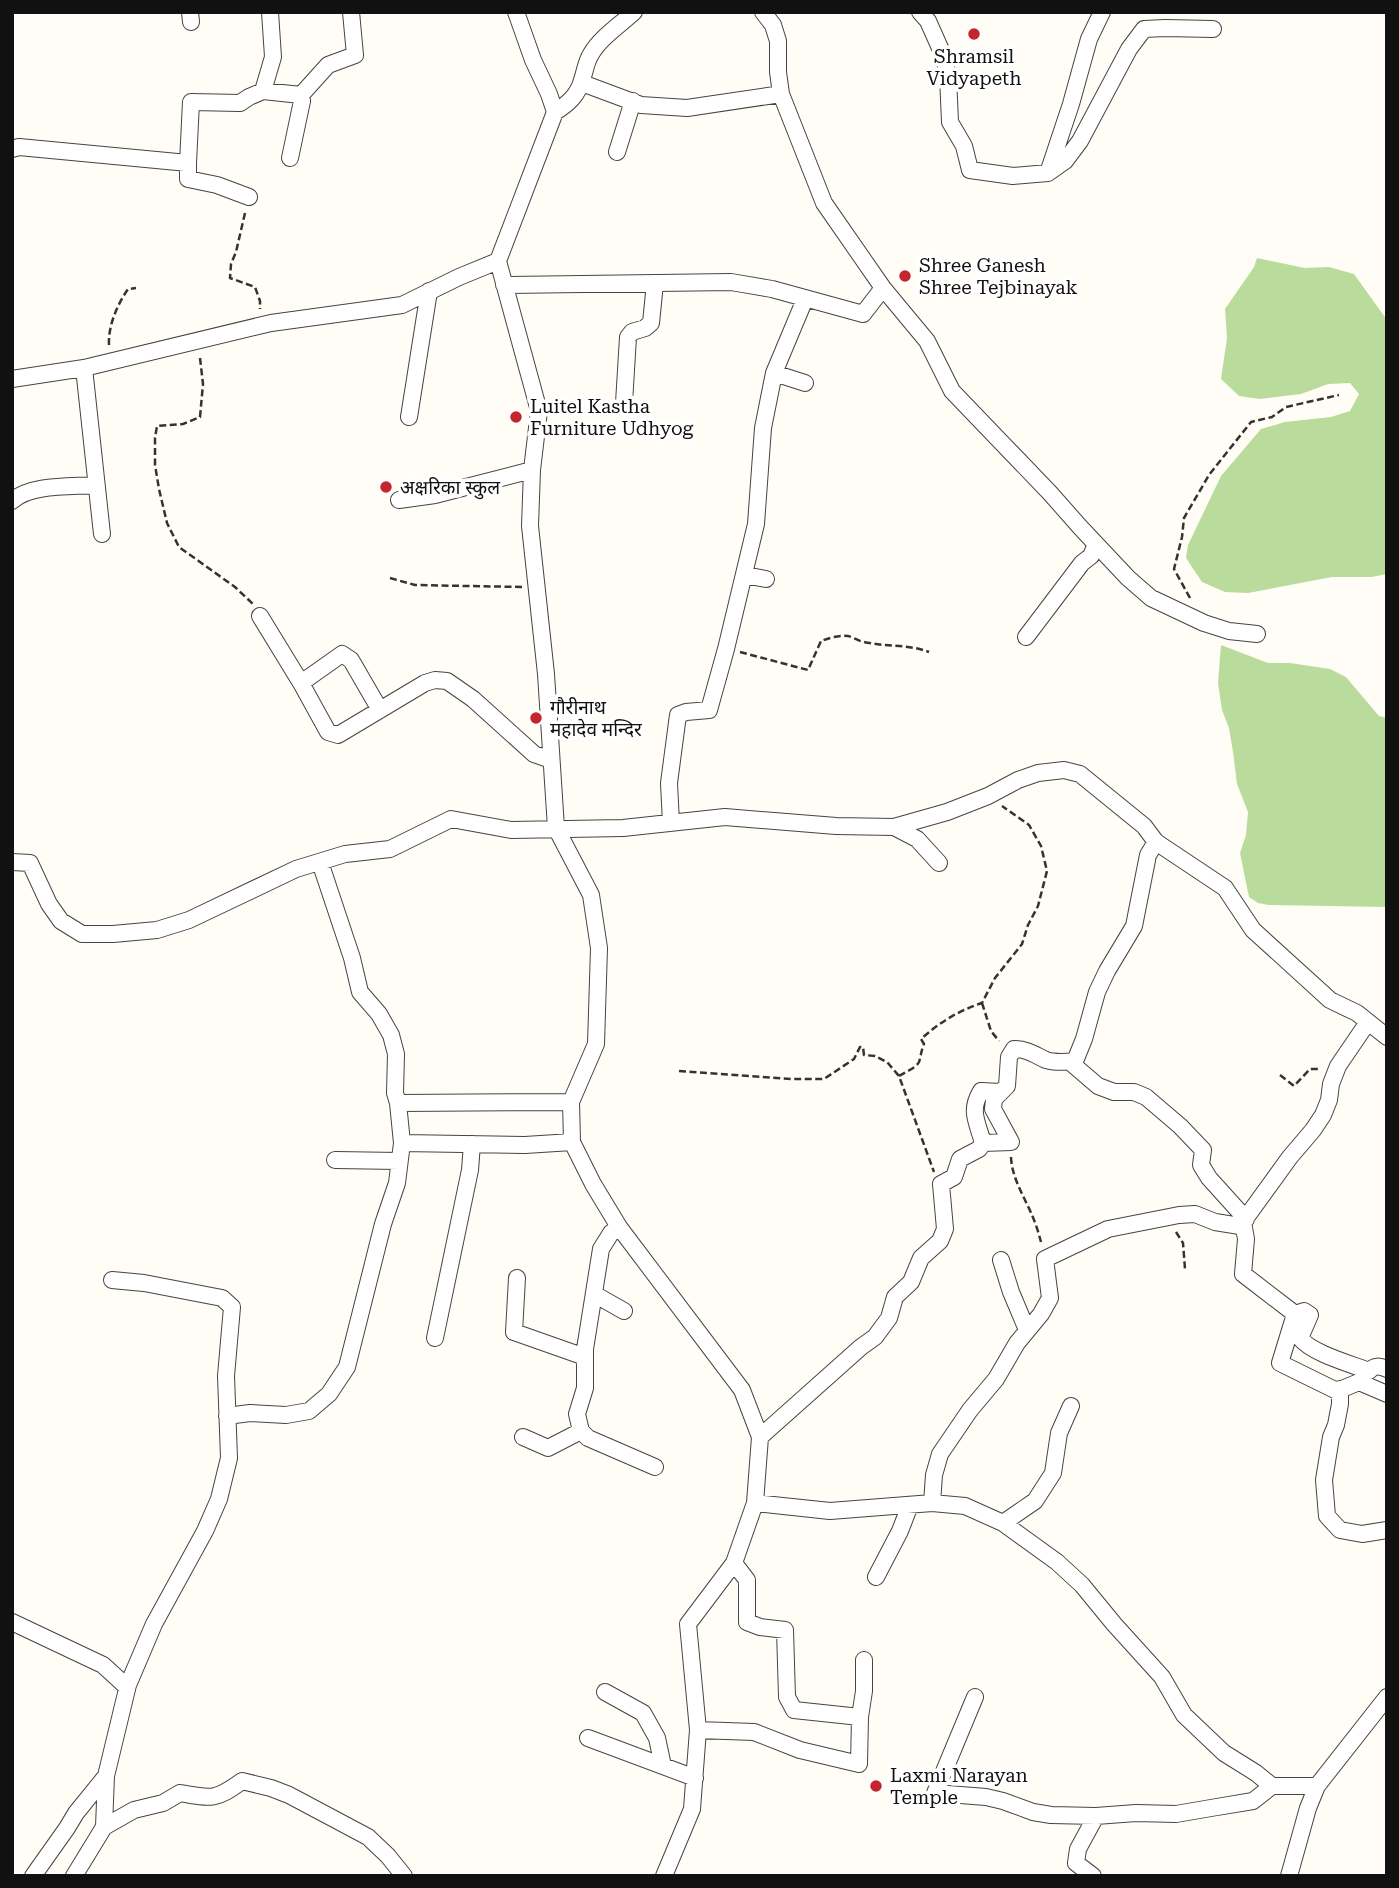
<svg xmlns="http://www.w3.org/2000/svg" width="1399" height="1888" font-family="'Roboto Serif','Noto Sans Devanagari',serif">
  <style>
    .forest { fill: #b9dc9c }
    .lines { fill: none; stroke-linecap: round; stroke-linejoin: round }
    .minor-casing { stroke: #444; stroke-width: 18 }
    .path { stroke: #333; stroke-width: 2.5; stroke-dasharray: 7 3.5; stroke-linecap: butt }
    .minor { stroke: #fff; stroke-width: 16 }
    .poi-dot { fill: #c4262e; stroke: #fff; stroke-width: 2.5 }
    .labels { text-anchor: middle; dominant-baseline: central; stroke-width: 7; stroke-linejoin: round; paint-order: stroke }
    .poi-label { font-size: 19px; fill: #111; stroke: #fff; text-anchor: start }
  </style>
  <rect width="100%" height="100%" fill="#fffdf5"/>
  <path class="forest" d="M 1257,258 L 1305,268 L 1329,267 L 1354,274 L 1387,320 L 1387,574 L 1371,577 L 1332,577 L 1248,593 L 1225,592 L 1202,582 L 1186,558 L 1188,545 L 1221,476 L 1261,429 L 1285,422 L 1331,417 L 1350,411 L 1359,394 L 1350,383 L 1328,384 L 1301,394 L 1260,399 L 1239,396 L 1221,379 L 1227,338 L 1225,309 L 1254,267 Z
    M 1221,645 L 1268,663 L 1290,663 L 1330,669 L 1346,677 L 1379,716 L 1387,718 L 1387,907 L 1269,905 L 1258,903 L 1249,897 L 1240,853 L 1246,835 L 1248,812 L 1237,784 L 1233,752 L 1229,728 L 1222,710 L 1218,683 Z"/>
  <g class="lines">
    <defs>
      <path id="minor" d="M 190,12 L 191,22
        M 516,12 L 533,60 L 549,94 L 555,112 L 498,261 L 539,411 L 532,470 L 530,526 L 546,674 L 556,828 L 591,895 L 599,948 L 596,1044 L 571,1102 L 572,1142 L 593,1184 L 619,1227 L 742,1390 L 760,1437 L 755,1503 L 734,1563 L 688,1624 L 698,1730 L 692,1809 L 664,1876
        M 763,12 L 773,25 L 778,41 L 778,72 L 781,94 L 824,203 L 883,288 L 927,341 L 952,391 L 1050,493 L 1080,527 L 1128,578 L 1151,598 L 1204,623 L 1229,631 L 1257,634
        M 920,12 L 928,21 L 944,57 L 948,76 L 950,122 L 964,146 L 970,170 L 1013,176 L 1048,173 L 1071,104 L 1089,39 L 1102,12
        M 582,83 L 641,105 L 687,108 L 781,94
        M 263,91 L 273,57 L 270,12
        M 301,95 L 328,65 L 355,55 L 351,12
        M 555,112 C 568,104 578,95 582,80 C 585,71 586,62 591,54 C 601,37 620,25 634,12
        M 12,149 L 19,147 L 188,163 L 191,102 L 240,103 L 249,97 L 263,91 L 301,95 L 302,101 L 290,158
        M 617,152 L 633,101
        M 188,163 L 188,179 L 217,185 L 249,197
        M 1048,173 L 1065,161 L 1080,141 L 1129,49 L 1144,29 L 1165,28 L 1213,29
        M 504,285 L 731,282 L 772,289 L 863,314 L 883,288
        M 84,368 L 102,534
        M 774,373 L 805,383
        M 12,379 L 84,368 L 271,323 L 402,305 L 459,277 L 498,261
        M 624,403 L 628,337 L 632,332 L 645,328 L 651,323 L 655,283
        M 409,417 L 429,291
        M 399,500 L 435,495 L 532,470
        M 12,501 C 30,484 72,487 96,485
        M 744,575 L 766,579
        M 260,616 L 301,683 L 328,732 L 338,735 L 425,683 L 435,680 L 447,681 L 473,699 L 534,754 L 551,760
        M 1026,637 L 1082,563 L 1091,556 L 1096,544
        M 301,683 L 342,654 L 351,660 L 380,710
        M 671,823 L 669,783 L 678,715 L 686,712 L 709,710 L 726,649 L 756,524 L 763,428 L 774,373 L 805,299
        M 894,827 L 917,839 L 939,863
        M 12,862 L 30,863 L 49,904 L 61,921 L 82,934 L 113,934 L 157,930 L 189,920 L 296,869 L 345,854 L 390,849 L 451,819 L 511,830 L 623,828 L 725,817 L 836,826 L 894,827 L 947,812 L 988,796 L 1018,780 L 1038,773 L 1064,770 L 1080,774 L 1144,826 L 1156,842 L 1225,888 L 1253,930 L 1330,1000 L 1357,1013 L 1387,1037
        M 320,862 L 352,958 L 360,992 L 379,1014 L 391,1035 L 396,1054 L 395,1093 L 398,1103
        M 1070,1062 L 1098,1086 L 1114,1092 L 1134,1092 L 1146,1097 L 1180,1126 L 1203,1150 L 1201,1165 L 1209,1178 L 1246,1219
        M 402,1143 L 525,1145 L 572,1142
        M 983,1143 L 1011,1142 L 993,1109 L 994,1099 L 1007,1086 L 1009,1057 L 1014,1049 C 1027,1049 1035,1055 1046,1060 C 1055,1063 1066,1062 1075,1061 L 1084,1039 L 1097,992 L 1107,971 L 1134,926 L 1148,855 L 1156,842
        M 983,1143 C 977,1121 969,1111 981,1091 L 1001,1092
        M 335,1160 L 399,1161
        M 1243,1222 L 1246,1239 L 1243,1274 L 1295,1314 L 1280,1363 L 1337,1391 L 1359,1382 L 1387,1394
        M 619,1227 L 611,1233 L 601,1249 L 585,1349 L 585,1388 L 577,1414 L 581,1431 L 588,1438 L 655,1467
        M 1001,1260 L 1011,1292 L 1027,1330
        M 517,1278 L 514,1332 L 585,1357
        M 594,1294 L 624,1311
        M 1295,1314 L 1304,1311 L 1310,1315 L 1300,1338 C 1311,1353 1351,1364 1369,1371 C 1375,1365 1379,1366 1387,1369
        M 435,1338 L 470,1170 L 472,1144
        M 1340,1389 L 1340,1404 L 1336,1425 L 1331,1437 L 1324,1480 L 1327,1516 L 1340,1530 L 1362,1534 L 1387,1530
        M 227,1416 L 250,1413 L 286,1415 L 309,1411 L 329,1394 L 347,1367 L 383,1224 L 397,1183 L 402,1143 L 398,1103 L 571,1102
        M 523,1437 L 548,1448 L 581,1431
        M 760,1437 L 861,1347 L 875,1337 L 889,1318 L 895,1297 L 911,1282 L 921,1258 L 940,1241 L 945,1229 L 941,1184 L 954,1177 L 960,1159 L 979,1149 L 983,1143
        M 755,1503 L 830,1511 L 932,1503 L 965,1506 L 1003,1523 L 1057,1562 L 1082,1585 L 1114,1624 L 1162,1677 L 1184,1715 L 1224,1753 L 1256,1773 L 1272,1786 L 1317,1786 L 1387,1697
        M 932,1503 L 934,1475 L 940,1454 L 970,1410 L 996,1379 L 1017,1343 L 1041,1314 L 1050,1298 L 1045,1259 L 1108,1229 L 1179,1215 L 1195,1214 L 1215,1222 L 1240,1226 L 1290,1157 L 1313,1130 L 1323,1115 L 1329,1100 L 1331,1084 L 1338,1066 L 1368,1022
        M 1003,1523 L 1035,1501 L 1053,1473 L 1059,1433 L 1071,1406
        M 734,1563 L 747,1580 L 747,1622 L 760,1627 L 785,1630 L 787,1697 L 794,1710 L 860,1717 L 864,1691 L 864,1660
        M 876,1577 L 900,1531 L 910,1505
        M 12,1622 L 103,1665 L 127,1687
        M 605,1692 L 643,1713 L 657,1738 L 663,1766
        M 975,1697 L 935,1793 L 986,1797 L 1003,1801 L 1033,1812 L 1051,1815 L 1096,1816 L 1136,1813 L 1176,1814 L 1211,1808 L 1253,1801 L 1272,1786
        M 698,1730 L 754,1732 L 800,1750 L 859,1764 L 860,1717
        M 588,1738 L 695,1778
        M 104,1827 L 134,1810 L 163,1803 L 180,1793 C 212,1799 216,1800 242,1781 L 271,1788 L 289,1795 L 368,1837 L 388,1856 L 404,1876
        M 33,1876 L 67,1828 L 76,1813 L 106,1776
        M 74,1876 L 104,1827 L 106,1776 L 128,1685 L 154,1624 L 205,1531 L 219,1499 L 229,1458 L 226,1376 L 232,1307 L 222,1298 L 144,1283 L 112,1280
        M 1093,1876 L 1076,1863 L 1078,1849 L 1096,1816
        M 1289,1876 L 1308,1808 L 1317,1786"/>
    </defs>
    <use href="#minor" class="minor-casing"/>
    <path class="path" d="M 245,213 L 236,252 L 231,264 L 230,278 L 255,287 L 260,301 L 260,309
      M 109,345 C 108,326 117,305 128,289 L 136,288
      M 200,358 L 203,384 L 200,417 L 183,424 L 157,426 L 155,438 L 155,465 L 159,489 L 167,523 L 179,547 L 235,587 L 253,604
      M 390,578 L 415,585 L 522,587
      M 1190,598 L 1174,569 L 1182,537 L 1184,518 L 1209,475 L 1251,422 L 1272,417 L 1286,407 L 1339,395
      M 740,652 L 808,670 L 821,641 C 829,638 839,635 848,636 C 853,637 858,641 864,642 C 886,647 908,644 929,652
      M 982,1003 L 991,1031 L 999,1041
      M 679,1071 L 792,1079 L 824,1079 L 854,1059 L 860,1047 L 863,1047 L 864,1055 L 875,1056 L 887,1062 L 899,1076 L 934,1172
      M 1280,1075 L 1294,1086 L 1310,1069 L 1318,1069
      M 899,1076 C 905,1072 916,1068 919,1062 C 921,1056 921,1051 924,1044 L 921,1039 C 940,1022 958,1011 982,1003 L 995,978 L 1022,944 L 1028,925 L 1038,906 L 1047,871 L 1041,846 L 1029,825 L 1002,806
      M 1011,1157 C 1012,1180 1026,1199 1034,1220 C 1037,1227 1039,1235 1041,1242
      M 1176,1232 L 1183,1243 L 1185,1269"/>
    <use href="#minor" class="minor"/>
  </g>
  <g class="poi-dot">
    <circle cx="974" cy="34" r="7"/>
    <circle cx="905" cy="276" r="7"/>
    <circle cx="516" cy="417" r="7"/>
    <circle cx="386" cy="487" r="7"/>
    <circle cx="536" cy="718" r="7"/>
    <circle cx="876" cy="1786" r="7"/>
  </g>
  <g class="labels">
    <g class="poi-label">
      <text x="974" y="56" text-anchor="middle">Shramsil<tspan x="974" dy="22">Vidyapeth</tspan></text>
      <text x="919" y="265">Shree Ganesh<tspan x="919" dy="22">Shree Tejbinayak</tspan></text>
      <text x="530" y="406">Luitel Kastha<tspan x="530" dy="22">Furniture Udhyog</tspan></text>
      <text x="400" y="487">अक्षरिका स्कुल</text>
      <text x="550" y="707">गौरीनाथ<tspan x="550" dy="22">महादेव मन्दिर</tspan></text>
      <text x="890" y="1775">Laxmi Narayan<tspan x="890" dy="22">Temple</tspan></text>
    </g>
  </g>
  <rect width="1399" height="1888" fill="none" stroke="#111111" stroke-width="28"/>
</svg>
